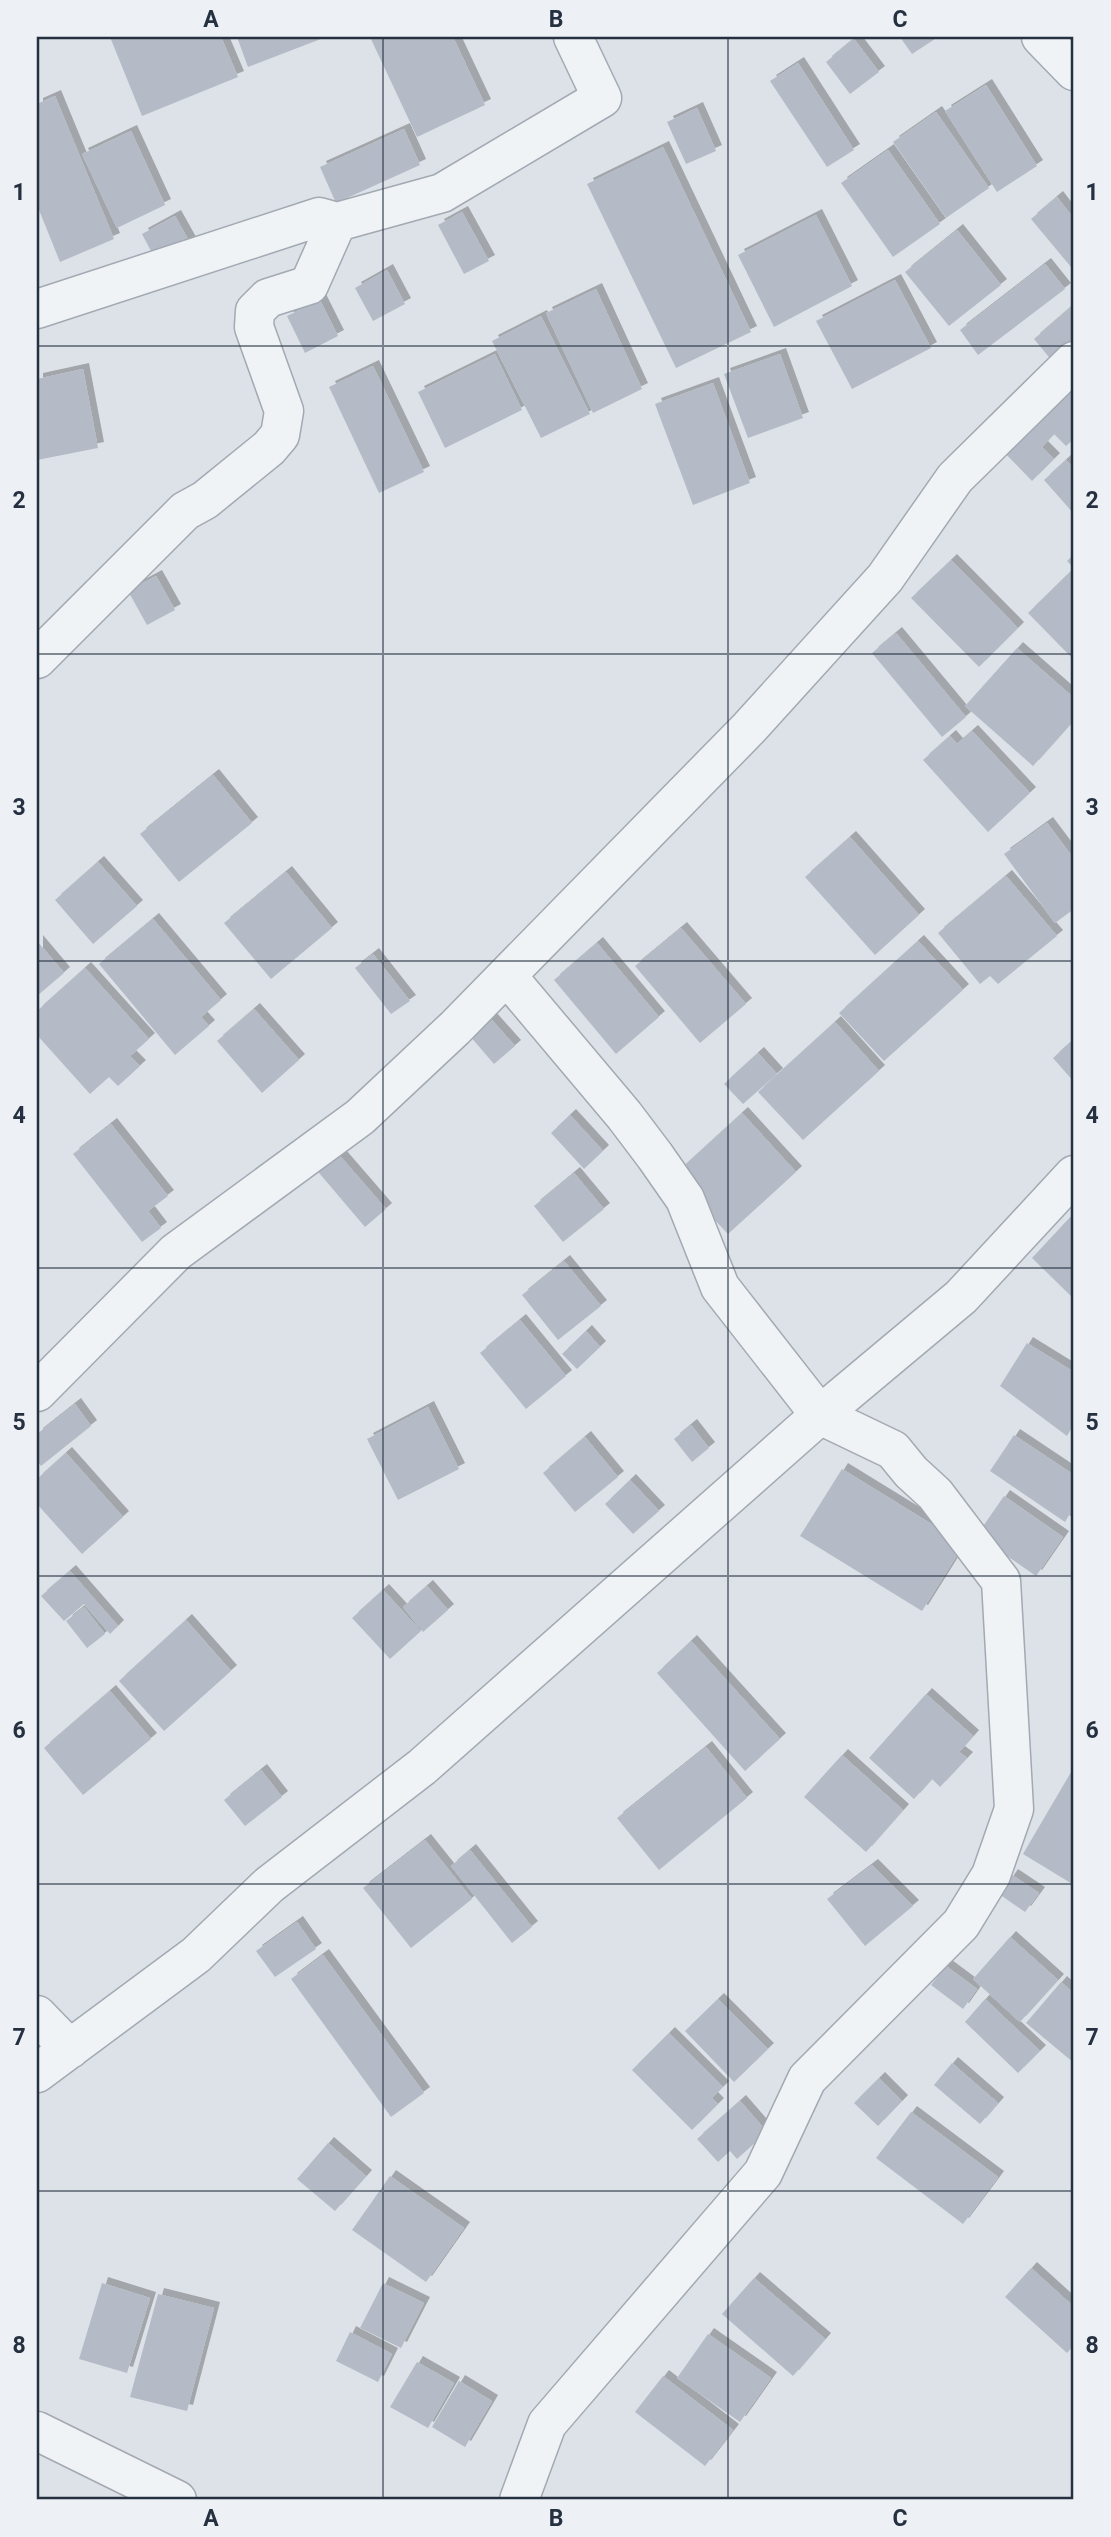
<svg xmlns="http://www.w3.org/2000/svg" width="1111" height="2537" font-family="Roboto,sans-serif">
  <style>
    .building { fill: #b4bbc6; filter: url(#shadow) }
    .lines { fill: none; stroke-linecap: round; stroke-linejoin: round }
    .minor-casing { stroke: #a2a9b2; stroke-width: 41 }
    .minor { stroke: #f0f3f6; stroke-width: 38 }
    .grid { fill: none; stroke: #253040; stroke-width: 2; stroke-opacity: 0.55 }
    .neatline { fill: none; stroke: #253040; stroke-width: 2.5 }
    .grid-label { font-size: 23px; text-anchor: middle; font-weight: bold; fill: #253040 }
  </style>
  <defs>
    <filter id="shadow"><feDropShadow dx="6" dy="-6" stdDeviation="0" flood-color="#0004"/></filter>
  </defs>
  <rect width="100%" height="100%" fill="#dde2e8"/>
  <path class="building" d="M 110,37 L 221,37 L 238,77 L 142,116 Z
    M 237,37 L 326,37 L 248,67 Z
    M 370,37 L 453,37 L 485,105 L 417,137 Z
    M 900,37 L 938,37 L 912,54 Z
    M 854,39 L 879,72 L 850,94 L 826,62 Z
    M 798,63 L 854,150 L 827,167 L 770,81 Z
    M 986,85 L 1037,166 L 997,192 L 945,111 Z
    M 55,96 L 114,239 L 60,262 L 37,205 L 37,104 Z
    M 697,108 L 716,151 L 686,164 L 667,122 Z
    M 936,112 L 989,188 L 946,218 L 893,142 Z
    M 404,129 L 420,165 L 336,203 L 320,167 Z
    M 131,131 L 165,205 L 117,228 L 82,154 Z
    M 663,147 L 751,332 L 676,368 L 587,184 Z
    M 888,150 L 940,224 L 893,257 L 841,183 Z
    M 1057,197 L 1074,219 L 1074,264 L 1071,267 L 1031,219 Z
    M 462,212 L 489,261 L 464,274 L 438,225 Z
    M 816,215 L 852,286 L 774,327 L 738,255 Z
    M 175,216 L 194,250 L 160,268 L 142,234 Z
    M 957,230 L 1001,285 L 949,326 L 905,272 Z
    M 1045,264 L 1065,289 L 978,355 L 960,330 Z
    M 387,270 L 405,304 L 373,321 L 355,288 Z
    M 895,280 L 931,348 L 852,389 L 816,321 Z
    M 596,289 L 642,389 L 593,413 L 546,313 Z
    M 320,300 L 338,336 L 305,353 L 287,316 Z
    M 1071,307 L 1074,311 L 1074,344 L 1053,362 L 1034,339 Z
    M 541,316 L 590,414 L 541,438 L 492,341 Z
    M 495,354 L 522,410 L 445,448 L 418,392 Z
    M 780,354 L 803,418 L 748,438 L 724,374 Z
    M 373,366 L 424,472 L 379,493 L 329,387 Z
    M 83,369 L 98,448 L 37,460 L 37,379 Z
    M 1060,381 L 1074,396 L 1074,439 L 1066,446 L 1054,434 L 1042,447 L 1054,459 L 1032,481 L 996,444 Z
    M 713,383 L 750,483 L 693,505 L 655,404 Z
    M 1066,460 L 1074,468 L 1074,514 L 1044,480 Z
    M 1074,554 L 1074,660 L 1028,613 L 1074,568 L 1067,561 Z
    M 951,560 L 1018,628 L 979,667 L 911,598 Z
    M 156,576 L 175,610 L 147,625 L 128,591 Z
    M 896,633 L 966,717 L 942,737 L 872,653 Z
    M 1017,648 L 1074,698 L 1074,720 L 1033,766 L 965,706 Z
    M 972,731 L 1030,793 L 988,832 L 923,760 L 950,736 L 957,744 Z
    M 213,775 L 252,823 L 179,882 L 140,834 Z
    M 1047,823 L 1074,859 L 1074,909 L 1055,923 L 1004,854 Z
    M 850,837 L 919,915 L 875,955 L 805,877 Z
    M 98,862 L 137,906 L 93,944 L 55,900 Z
    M 286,872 L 332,928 L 271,979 L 224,923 Z
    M 1006,876 L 1057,936 L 998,984 L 990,976 L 980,984 L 938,933 Z
    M 153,919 L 221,1000 L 201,1017 L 209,1026 L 175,1055 L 99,964 Z
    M 681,928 L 746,1004 L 700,1043 L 635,966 Z
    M 37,941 L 64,973 L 37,996 Z
    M 918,941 L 963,990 L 884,1061 L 839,1013 Z
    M 597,943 L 659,1017 L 616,1054 L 554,980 Z
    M 373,954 L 410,1001 L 391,1014 L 355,968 Z
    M 85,968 L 149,1039 L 130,1056 L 140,1066 L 118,1086 L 109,1077 L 90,1094 L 37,1035 L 37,1011 Z
    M 254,1009 L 299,1060 L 262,1093 L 217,1041 Z
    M 490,1018 L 515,1046 L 494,1064 L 469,1035 Z
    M 835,1022 L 879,1071 L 803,1140 L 758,1092 Z
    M 1074,1039 L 1074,1082 L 1053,1058 Z
    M 758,1053 L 777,1074 L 743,1104 L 724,1084 Z
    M 742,1113 L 796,1172 L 728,1234 L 673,1176 Z
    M 570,1115 L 603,1151 L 584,1169 L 551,1133 Z
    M 111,1124 L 168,1196 L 148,1211 L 161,1228 L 142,1242 L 73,1154 Z
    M 334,1149 L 386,1209 L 365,1227 L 314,1167 Z
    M 574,1173 L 604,1209 L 563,1242 L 534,1206 Z
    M 1074,1213 L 1074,1299 L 1032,1258 Z
    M 564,1261 L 601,1306 L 558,1340 L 522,1295 Z
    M 520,1320 L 566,1376 L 526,1409 L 480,1353 Z
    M 586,1331 L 600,1347 L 577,1369 L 562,1354 Z
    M 1027,1343 L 1074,1372 L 1074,1424 L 1067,1436 L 1000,1386 Z
    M 75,1404 L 91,1426 L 41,1466 L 37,1461 L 37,1434 Z
    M 428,1407 L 459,1469 L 398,1500 L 367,1439 Z
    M 691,1425 L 709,1448 L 692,1462 L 674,1439 Z
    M 1014,1435 L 1074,1475 L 1074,1507 L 1065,1522 L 990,1471 Z
    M 585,1437 L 618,1477 L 575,1512 L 543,1473 Z
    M 66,1453 L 123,1517 L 82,1554 L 37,1504 L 37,1479 Z
    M 842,1469 L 964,1544 L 922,1611 L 800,1536 Z
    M 630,1480 L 659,1511 L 633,1534 L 605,1504 Z
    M 1004,1496 L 1063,1537 L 1036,1576 L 977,1535 Z
    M 70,1571 L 118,1626 L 110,1634 L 84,1604 L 64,1621 L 41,1596 Z
    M 427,1586 L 448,1610 L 423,1632 L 403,1607 Z
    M 383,1590 L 421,1631 L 390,1659 L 352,1618 Z
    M 84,1607 L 105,1634 L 87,1648 L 66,1621 Z
    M 186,1620 L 231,1671 L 164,1731 L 119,1681 Z
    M 691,1641 L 780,1739 L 745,1771 L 657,1673 Z
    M 110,1691 L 151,1739 L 83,1795 L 44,1748 Z
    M 926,1694 L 973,1736 L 959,1752 L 967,1758 L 940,1787 L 932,1779 L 914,1799 L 869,1758 Z
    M 706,1747 L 747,1798 L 659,1870 L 617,1818 Z
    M 842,1755 L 903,1810 L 866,1852 L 804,1797 Z
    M 1074,1767 L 1074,1885 L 1023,1854 Z
    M 261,1770 L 282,1797 L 245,1826 L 224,1800 Z
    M 425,1840 L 472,1899 L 411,1948 L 363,1888 Z
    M 470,1850 L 532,1927 L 512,1943 L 451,1866 Z
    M 872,1865 L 913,1906 L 865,1946 L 827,1899 Z
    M 1012,1875 L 1039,1893 L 1025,1912 L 999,1894 Z
    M 297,1922 L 316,1949 L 275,1977 L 256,1951 Z
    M 1010,1937 L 1058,1980 L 1020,2022 L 973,1979 Z
    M 323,1955 L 424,2093 L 391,2117 L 291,1979 Z
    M 946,1966 L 977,1989 L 963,2009 L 931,1985 Z
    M 1061,1982 L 1074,1994 L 1074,2063 L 1026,2023 Z
    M 718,1999 L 768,2049 L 734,2082 L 685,2031 Z
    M 985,1999 L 1040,2051 L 1018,2073 L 965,2022 Z
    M 669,2033 L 723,2087 L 712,2098 L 718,2104 L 692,2130 L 632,2070 Z
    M 952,2063 L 998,2103 L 980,2124 L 934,2085 Z
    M 879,2078 L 902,2101 L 878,2126 L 854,2103 Z
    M 740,2101 L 767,2132 L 737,2159 L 730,2151 L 718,2162 L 697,2139 Z
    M 911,2112 L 998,2177 L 963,2224 L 876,2158 Z
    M 328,2143 L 366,2176 L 335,2211 L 297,2179 Z
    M 390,2176 L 464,2228 L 426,2282 L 352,2230 Z
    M 1031,2268 L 1074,2307 L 1074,2345 L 1067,2353 L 1005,2297 Z
    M 754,2278 L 825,2339 L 793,2376 L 722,2314 Z
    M 102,2283 L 150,2298 L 127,2373 L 79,2359 Z
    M 383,2283 L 424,2303 L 401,2348 L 360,2328 Z
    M 158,2294 L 214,2308 L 187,2411 L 130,2397 Z
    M 350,2332 L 392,2354 L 378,2382 L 336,2361 Z
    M 708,2334 L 771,2378 L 740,2422 L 677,2378 Z
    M 417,2362 L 454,2383 L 428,2428 L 390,2407 Z
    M 663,2376 L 733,2430 L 705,2466 L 635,2412 Z
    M 459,2381 L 492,2401 L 465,2447 L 432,2427 Z"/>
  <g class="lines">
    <defs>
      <path id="minor" d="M 1041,37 L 1074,71
        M 37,309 L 319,217 L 337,222 L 442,193 L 602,98 L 573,37
        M 37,659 L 185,511 L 205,500 L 269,448 L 280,435 L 284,411 L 254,327 L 255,311 L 268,298 L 309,285 L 337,222
        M 507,976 L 624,1115 L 655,1156 L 685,1199 L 720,1287 L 820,1415 L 893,1450 L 911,1472 L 935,1494 L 1001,1581 L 1014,1809 L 991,1875 L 961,1924 L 807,2079 L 763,2173 L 547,2424 L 519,2500
        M 37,1392 L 176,1252 L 360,1117 L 455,1028 L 749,728 L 885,578 L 955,478 L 1074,361
        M 37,2015 L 70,2049
        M 37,2073 L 196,1955 L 269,1885 L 422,1767 L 820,1415 L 961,1297 L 1074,1175
        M 37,2431 L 177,2500"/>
    </defs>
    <use href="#minor" class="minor-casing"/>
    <use href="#minor" class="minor"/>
  </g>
  <path class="grid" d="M 383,37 L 383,2500M 728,37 L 728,2500M 37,346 L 1074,346M 37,654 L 1074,654M 37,961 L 1074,961M 37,1268 L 1074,1268M 37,1576 L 1074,1576M 37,1884 L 1074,1884M 37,2191 L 1074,2191"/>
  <rect width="1111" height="2537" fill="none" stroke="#edf1f6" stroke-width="77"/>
  <rect x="38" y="38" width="1034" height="2460" class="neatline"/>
  <g class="grid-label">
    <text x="211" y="27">A</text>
    <text x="556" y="27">B</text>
    <text x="900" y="27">C</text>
    <text x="19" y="200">1</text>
    <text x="1092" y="200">1</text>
    <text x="19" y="508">2</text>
    <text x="1092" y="508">2</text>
    <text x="19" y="815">3</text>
    <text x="1092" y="815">3</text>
    <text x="19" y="1123">4</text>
    <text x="1092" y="1123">4</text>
    <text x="19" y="1430">5</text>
    <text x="1092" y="1430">5</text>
    <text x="19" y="1738">6</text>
    <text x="1092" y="1738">6</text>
    <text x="19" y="2045">7</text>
    <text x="1092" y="2045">7</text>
    <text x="19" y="2353">8</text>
    <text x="1092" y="2353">8</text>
    <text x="211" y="2526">A</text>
    <text x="556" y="2526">B</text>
    <text x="900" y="2526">C</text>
  </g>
</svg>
